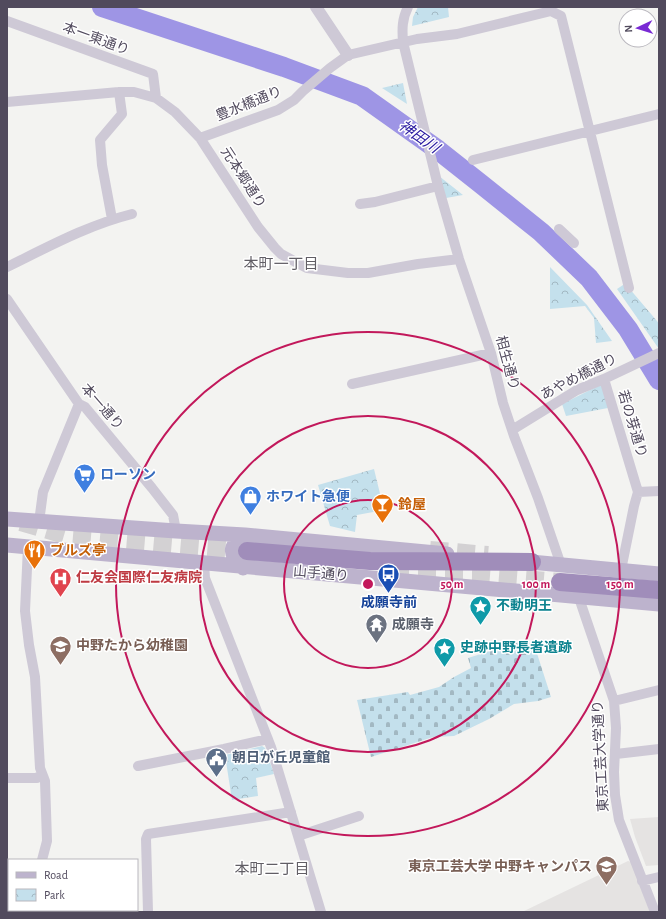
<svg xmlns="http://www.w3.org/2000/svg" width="666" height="919" font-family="'Alegreya Sans','Noto Sans JP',sans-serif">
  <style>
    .education { fill: #e5e3e2 }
    .cemetery { fill: url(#cemetery-stones) }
    .park { fill: url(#park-crowns) }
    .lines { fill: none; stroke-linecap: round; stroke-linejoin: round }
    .river { stroke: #9e95e5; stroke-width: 20 }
    .motorway-tunnel { stroke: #d3d1d3; stroke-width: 18; stroke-dasharray: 18 9; stroke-linecap: butt }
    .minor { stroke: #cec9d6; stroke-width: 10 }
    .tertiary { stroke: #cec9d6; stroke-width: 12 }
    .primary { stroke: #bdb3cd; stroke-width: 15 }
    .motorway { stroke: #a08dba; stroke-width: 18 }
    .ring { fill: none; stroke: #c2185b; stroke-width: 2 }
    .labels { text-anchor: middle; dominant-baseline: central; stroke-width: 3; stroke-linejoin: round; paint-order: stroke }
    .street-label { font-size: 14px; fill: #514a5d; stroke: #fff }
    .shop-label { font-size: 14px; font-weight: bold; fill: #366cbe; stroke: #fff; text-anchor: start }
    .food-label { font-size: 14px; font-weight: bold; fill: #c56008; stroke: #fff; text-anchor: start }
    .health-label { font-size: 14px; font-weight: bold; fill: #be3a42; stroke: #fff; text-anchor: start }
    .transit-label { font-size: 14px; font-weight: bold; fill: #164399; stroke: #fff }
    .culture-label { font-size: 14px; font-weight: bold; fill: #0d838f; stroke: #fff; text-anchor: start }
    .worship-label { font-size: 14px; font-weight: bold; fill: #5b616d; stroke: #fff; text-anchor: start }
    .education-label { font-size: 14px; font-weight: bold; fill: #785e54; stroke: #fff; text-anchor: start }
    .service-label { font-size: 14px; font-weight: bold; fill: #4e5e75; stroke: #fff; text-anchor: start }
    .water-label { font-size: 15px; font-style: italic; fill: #291aa0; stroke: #fff }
    .neighbourhood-label { font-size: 15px; fill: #615e65; stroke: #fff }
    .centre { fill: #c2185b; stroke: #fff; stroke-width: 2 }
    .ring-label { font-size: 12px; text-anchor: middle; font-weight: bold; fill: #c2185b; stroke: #fff; stroke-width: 3; stroke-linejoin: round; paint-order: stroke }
  </style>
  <defs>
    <pattern id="cemetery-stones" width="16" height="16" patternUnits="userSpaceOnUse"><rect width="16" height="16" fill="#c4e0ec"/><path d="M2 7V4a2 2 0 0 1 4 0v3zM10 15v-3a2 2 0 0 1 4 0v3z" fill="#a2b8c2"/></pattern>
    <pattern id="park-crowns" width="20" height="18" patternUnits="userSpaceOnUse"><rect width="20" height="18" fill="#c4e0ec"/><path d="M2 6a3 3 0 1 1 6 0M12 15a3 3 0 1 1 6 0" fill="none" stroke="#a2b8c2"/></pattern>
  </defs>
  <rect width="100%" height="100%" fill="#f3f3f1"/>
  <path class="education" d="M 659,817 L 659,865 L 646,866 L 635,837 L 630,819 Z
    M 628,861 L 631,862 L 650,912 L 522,912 Z"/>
  <path class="cemetery" d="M 522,641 L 534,644 L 551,697 L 538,701 L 514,704 L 489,719 L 454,736 L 433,737 L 371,757 L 357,700 L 408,692 L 410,695 L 439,687 L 454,677 L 471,668 L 468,658 Z"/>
  <path class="park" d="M 418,7 L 448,7 L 449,17 L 412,26 L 413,17 Z
    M 403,83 L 407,104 L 382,88 Z
    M 439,176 L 463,195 L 446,198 Z
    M 550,267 L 587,305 L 612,341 L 596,343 L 594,318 L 585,306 L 550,309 Z
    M 623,281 L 657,321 L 659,324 L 659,349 L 617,289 L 623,285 Z
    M 602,384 L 608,408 L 566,416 L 562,404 Z
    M 374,469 L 384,510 L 357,515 L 355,532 L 330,526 L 318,485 Z
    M 262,746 L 265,748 L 274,774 L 256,778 L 258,796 L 232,800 L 225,755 Z"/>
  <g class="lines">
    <path class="river" d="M 102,7 L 284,67 L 362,96 L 438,150 L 481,184 L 541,232 L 589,278 L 628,329 L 659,380"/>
    <path class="motorway-tunnel" d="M 21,522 L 68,536 L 247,551
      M 430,550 L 488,555
      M 391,574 L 474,575 L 560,582"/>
    <path class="minor" d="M 408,7 C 402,19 402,29 403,42 L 438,186 L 459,259 L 491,353 L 503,403 L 514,436 L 538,498 L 561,565
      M 7,21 L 153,74 L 156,98
      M 7,102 L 119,92 L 134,92 L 156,98 L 175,112 L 200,138 L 258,227 L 275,248 L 281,254 L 307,268 L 348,273 L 368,273 L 418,264 L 459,259
      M 200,138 L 278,110 L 294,100 L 303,91 L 330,68 L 348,55 L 417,39 L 457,34 L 551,11 L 561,16 L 629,288
      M 473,160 L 659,114
      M 360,204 L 375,202 L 438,186
      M 112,219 L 102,165 L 100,140 L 122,114 L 119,92
      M 559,229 L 574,243
      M 7,267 C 48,247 88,225 132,214
      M 7,299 L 79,404 L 85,407 L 152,488 L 173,515 L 176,531
      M 604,379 L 638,492 L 634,506 L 621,570
      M 352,384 L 491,353
      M 512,430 L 577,390 L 604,379 L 659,353
      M 638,492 L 659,491
      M 39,522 L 43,492 L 79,404
      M 28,547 L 25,611 L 29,645 L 35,677 L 40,768 L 45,781 L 47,841 L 42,860
      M 204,564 L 205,578 L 271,747 L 321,912
      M 579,598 L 614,701 L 616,728 L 614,772 L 615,795 L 619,820 L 655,912
      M 614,701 L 659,690
      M 616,754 L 659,749
      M 138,766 L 224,749 L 268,739
      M 7,778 L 37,778 L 42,774
      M 298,836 L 359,816
      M 642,881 L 659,877
      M 22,912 L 24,910
      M 148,912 L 146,839 L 148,834 L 291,812"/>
    <path class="tertiary" d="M 316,7 L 348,55"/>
    <path class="primary" d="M 7,519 L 176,531 L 245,535 L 447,554
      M 7,545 L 659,604
      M 520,561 L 659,574
      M 243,568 C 230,554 227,547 245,535"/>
    <path class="motorway" d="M 247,551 L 370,561 L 532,562
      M 560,582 L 659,590"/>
  </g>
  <g class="ring">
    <circle cx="368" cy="584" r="84"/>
    <circle cx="368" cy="584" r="168"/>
    <circle cx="368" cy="584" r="252"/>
  </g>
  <defs>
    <symbol id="supermarket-pin" viewBox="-11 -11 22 30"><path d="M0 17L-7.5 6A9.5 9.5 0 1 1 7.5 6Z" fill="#3f7fe0" stroke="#fff"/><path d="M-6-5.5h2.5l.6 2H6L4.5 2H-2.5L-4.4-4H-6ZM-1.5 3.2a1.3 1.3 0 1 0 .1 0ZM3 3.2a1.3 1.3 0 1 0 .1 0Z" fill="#fff"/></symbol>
    <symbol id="shop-pin" viewBox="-11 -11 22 30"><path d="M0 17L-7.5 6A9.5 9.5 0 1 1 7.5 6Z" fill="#3f7fe0" stroke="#fff"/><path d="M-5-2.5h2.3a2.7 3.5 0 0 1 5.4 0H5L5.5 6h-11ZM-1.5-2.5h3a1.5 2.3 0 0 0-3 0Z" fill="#fff"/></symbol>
    <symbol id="bar-pin" viewBox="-11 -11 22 30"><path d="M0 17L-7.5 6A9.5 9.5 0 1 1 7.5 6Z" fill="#e8710a" stroke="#fff"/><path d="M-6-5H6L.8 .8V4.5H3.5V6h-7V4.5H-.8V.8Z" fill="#fff"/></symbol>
    <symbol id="restaurant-pin" viewBox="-11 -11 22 30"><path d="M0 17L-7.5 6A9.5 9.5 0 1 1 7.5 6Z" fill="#e8710a" stroke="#fff"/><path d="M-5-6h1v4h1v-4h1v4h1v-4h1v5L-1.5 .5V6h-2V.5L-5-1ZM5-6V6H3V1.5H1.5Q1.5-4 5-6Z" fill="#fff"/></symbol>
    <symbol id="bus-pin" viewBox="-11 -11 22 30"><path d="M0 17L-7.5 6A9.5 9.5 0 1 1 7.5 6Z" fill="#1a4fb4" stroke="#fff"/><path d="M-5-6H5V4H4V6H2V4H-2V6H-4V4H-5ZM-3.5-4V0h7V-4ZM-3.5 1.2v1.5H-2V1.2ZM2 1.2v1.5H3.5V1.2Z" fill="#fff"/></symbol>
    <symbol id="hospital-pin" viewBox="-11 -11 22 30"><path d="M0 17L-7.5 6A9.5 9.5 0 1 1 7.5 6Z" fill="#e0444e" stroke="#fff"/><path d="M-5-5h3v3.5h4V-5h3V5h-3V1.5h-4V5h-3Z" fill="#fff"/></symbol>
    <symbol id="sight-pin" viewBox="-11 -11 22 30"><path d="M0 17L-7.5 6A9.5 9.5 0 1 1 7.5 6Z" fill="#0f9aa8" stroke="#fff"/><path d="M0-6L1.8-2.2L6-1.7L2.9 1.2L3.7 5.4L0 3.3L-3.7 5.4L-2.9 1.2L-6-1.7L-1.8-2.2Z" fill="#fff"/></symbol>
    <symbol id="temple-pin" viewBox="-11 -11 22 30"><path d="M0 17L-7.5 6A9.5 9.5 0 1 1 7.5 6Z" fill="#6b7280" stroke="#fff"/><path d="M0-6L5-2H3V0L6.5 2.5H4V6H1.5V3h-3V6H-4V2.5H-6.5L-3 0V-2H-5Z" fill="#fff"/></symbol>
    <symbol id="school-pin" viewBox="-11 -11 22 30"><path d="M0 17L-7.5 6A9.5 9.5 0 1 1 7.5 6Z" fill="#8d6e63" stroke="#fff"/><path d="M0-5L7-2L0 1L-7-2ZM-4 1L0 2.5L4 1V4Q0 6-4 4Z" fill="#fff"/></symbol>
    <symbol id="civic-pin" viewBox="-11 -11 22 30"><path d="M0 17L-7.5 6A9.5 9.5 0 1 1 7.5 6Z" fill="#5c6f8a" stroke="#fff"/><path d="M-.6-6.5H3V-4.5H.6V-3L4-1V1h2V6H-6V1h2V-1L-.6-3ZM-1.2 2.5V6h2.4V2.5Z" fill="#fff"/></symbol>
    <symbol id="university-pin" viewBox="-11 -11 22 30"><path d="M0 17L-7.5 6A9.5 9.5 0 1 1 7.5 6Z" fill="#8d6e63" stroke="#fff"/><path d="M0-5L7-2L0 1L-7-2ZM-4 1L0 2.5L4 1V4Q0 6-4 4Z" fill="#fff"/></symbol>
  </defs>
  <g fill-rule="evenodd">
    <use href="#supermarket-pin" x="72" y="462" width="25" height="34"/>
    <use href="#shop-pin" x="238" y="484" width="25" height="34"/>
    <use href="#bar-pin" x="370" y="492" width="25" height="34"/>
    <use href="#restaurant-pin" x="22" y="538" width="25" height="34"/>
    <use href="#bus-pin" x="376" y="562" width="25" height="34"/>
    <use href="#hospital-pin" x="48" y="566" width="25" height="34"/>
    <use href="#sight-pin" x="468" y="594" width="25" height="34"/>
    <use href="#temple-pin" x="364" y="612" width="25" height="34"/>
    <use href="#school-pin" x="48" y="634" width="25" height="34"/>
    <use href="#sight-pin" x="432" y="636" width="25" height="34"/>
    <use href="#civic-pin" x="204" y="746" width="25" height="34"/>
    <use href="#university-pin" x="594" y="854" width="25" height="34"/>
  </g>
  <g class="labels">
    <g class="street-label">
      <text transform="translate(96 39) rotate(20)">本一東通り</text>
      <text transform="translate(249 104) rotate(-22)">豊水橋通り</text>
      <text transform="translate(243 178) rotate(57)">元本郷通り</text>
      <text transform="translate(507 363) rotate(75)">相生通り</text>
      <text transform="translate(579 377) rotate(-27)">あやめ橋通り</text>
      <text transform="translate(102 407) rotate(49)">本一通り</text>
      <text transform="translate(632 424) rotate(73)">若の芽通り</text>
      <text transform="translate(321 574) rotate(5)">山手通り</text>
      <text transform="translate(601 756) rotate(-93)">東京工芸大学通り</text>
    </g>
    <g class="shop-label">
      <text x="100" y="475">ローソン</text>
      <text x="266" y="497">ホワイト急便</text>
    </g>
    <g class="food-label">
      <text x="398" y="505">鈴屋</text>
      <text x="50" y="551">ブルズ亭</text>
    </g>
    <g class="health-label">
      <text x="76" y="578">仁友会国際仁友病院</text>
    </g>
    <g class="transit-label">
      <text x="389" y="603">成願寺前</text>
    </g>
    <g class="culture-label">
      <text x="496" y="606">不動明王</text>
      <text x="460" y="648">史跡中野長者遺跡</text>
    </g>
    <g class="worship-label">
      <text x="392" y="625">成願寺</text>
    </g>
    <g class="education-label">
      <text x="76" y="646">中野たから幼稚園</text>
      <text x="592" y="867" text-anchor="end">東京工芸大学 中野キャンパス</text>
    </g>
    <g class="service-label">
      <text x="232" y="758">朝日が丘児童館</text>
    </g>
    <g class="water-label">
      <text transform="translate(419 137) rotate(35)">神田川</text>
    </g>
    <g class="neighbourhood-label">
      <text x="281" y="264">本町一丁目</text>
      <text x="272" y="869">本町二丁目</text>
    </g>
  </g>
  <circle cx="368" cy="584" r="6" class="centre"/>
  <g class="ring-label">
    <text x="452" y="588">50 m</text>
    <text x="536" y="588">100 m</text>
    <text x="620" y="588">150 m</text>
  </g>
  <rect width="666" height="919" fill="none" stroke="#514a5d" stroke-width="16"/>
  <rect x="8" y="859" width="130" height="52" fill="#ffffff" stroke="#b9b7be"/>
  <rect x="16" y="872" width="20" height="6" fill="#bdb3cd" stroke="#b9b7be"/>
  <text x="44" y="879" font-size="12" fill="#514a5d">Road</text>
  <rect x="16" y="889" width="20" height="12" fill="url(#park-crowns)" stroke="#b9b7be"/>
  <text x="44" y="899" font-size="12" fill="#514a5d">Park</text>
  <g transform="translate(638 28) rotate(266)"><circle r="19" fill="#ffffff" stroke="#b9b7be"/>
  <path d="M0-3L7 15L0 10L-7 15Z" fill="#792ad4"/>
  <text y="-6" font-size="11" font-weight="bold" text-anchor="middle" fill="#514a5d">N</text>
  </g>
</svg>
